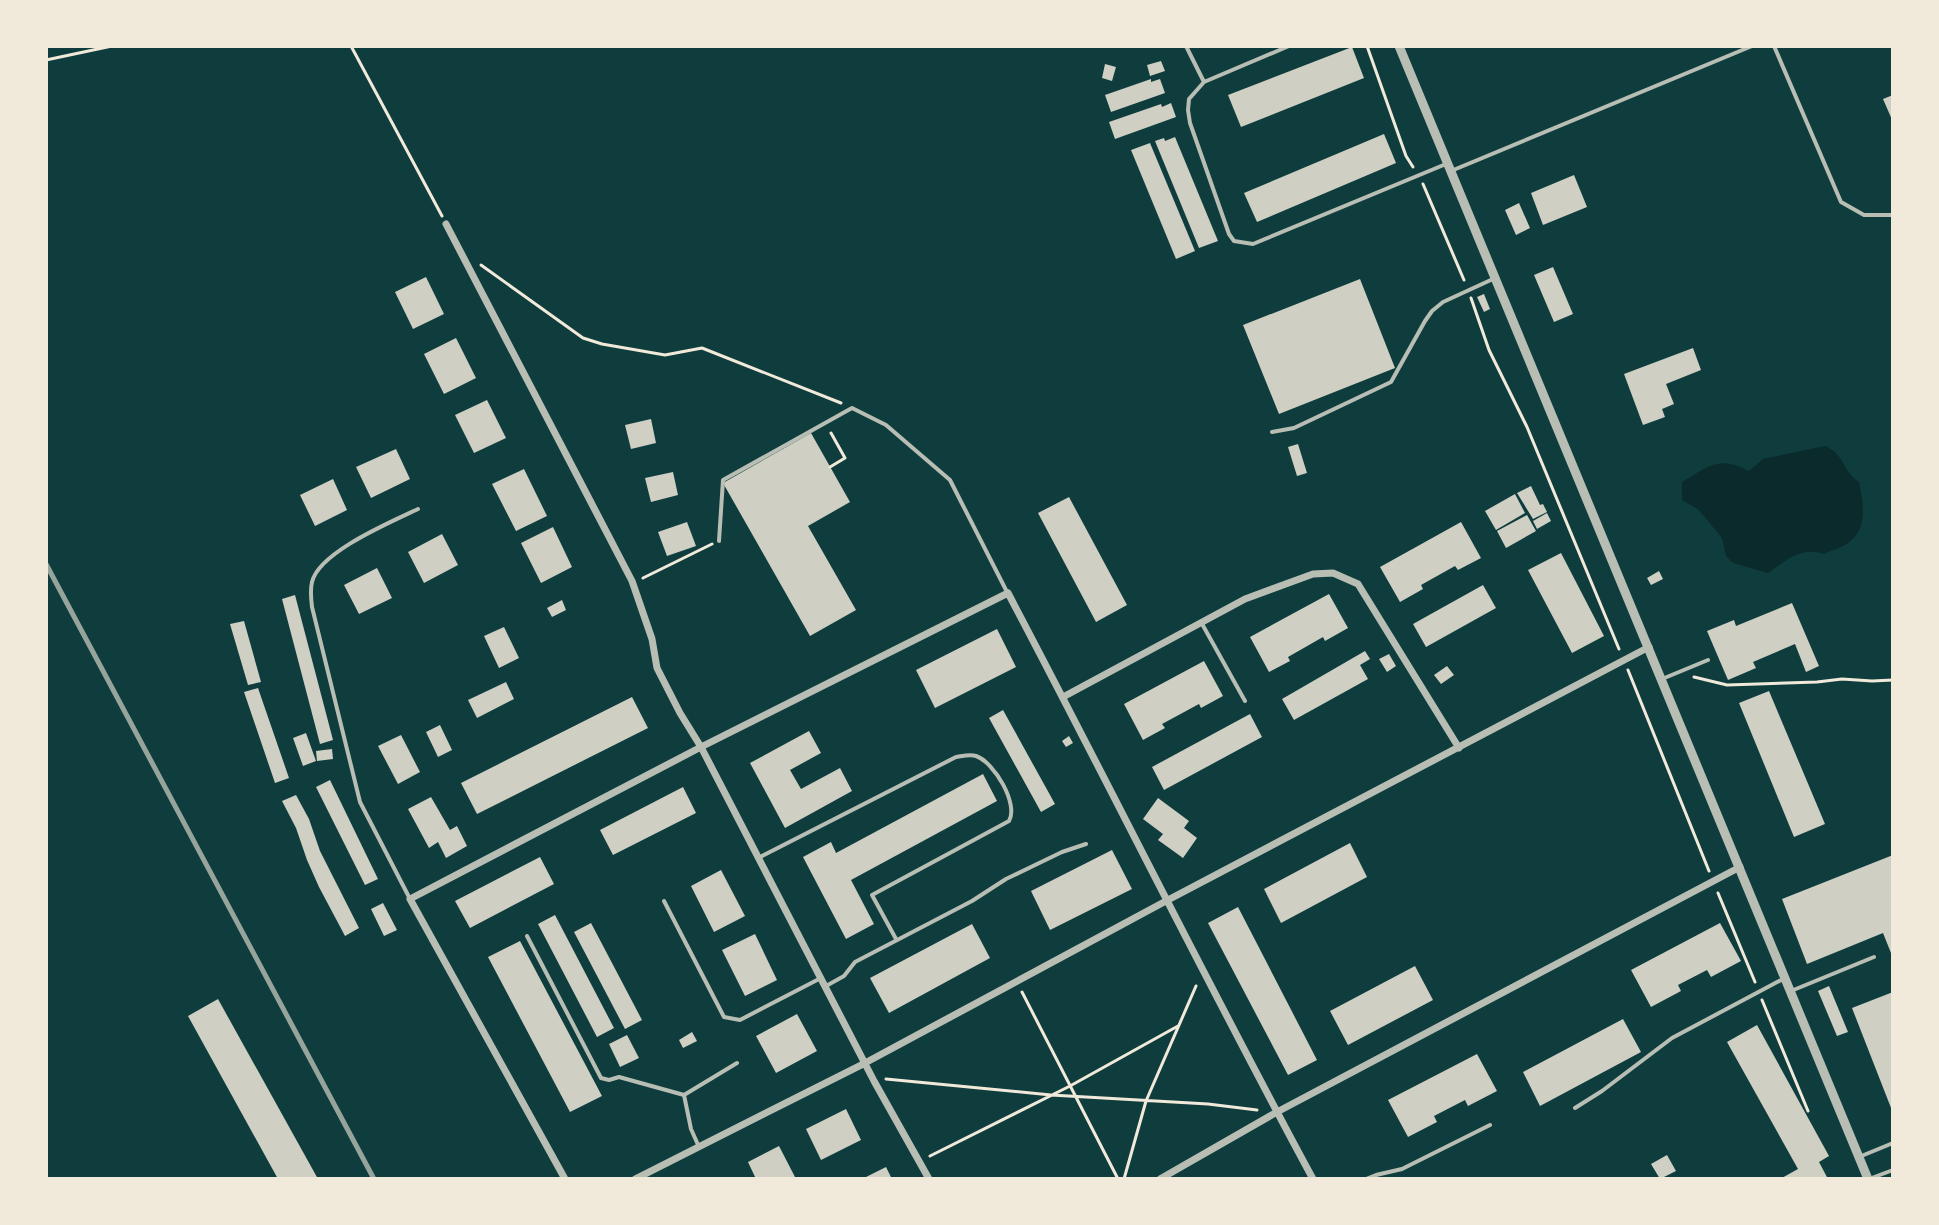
<svg xmlns="http://www.w3.org/2000/svg" width="1939" height="1225" font-family="Ubuntu,sans-serif">
  <style>
    .water { fill: #0a2a2b }
    .building { fill: #cfcfc3 }
    .lines { fill: none; stroke-linecap: round; stroke-linejoin: round }
    .path { stroke: #f1e9da; stroke-width: 3 }
    .service { stroke: #b8beb3; stroke-width: 4 }
    .minor { stroke: #b8beb3; stroke-width: 7 }
    .tertiary { stroke: #b8beb3; stroke-width: 9 }
    .rail { stroke: #97a49c; stroke-width: 5 }
  </style>
  <rect width="100%" height="100%" fill="#0f3d3e"/>
  <path class="water" d="M 1825,446 C 1845,454 1842,471 1859,482 C 1863,503 1869,528 1848,543 C 1842,548 1832,550 1824,554 C 1801,546 1787,560 1768,573 L 1733,563 L 1726,556 L 1722,538 L 1698,509 L 1682,500 L 1682,482 C 1709,466 1718,455 1749,471 L 1763,459 Z"/>
  <path class="building" d="M 1352,47 L 1364,78 L 1241,127 L 1228,95 Z
    M 1161,61 L 1165,71 L 1150,76 L 1147,65 Z
    M 1105,64 L 1116,67 L 1112,81 L 1102,78 Z
    M 1151,79 L 1151,82 L 1160,79 L 1165,93 L 1111,112 L 1105,95 Z
    M 1893,95 L 1893,122 L 1883,99 Z
    M 1171,103 L 1176,117 L 1115,139 L 1109,122 L 1161,104 L 1162,107 Z
    M 1384,134 L 1396,163 L 1257,222 L 1244,193 Z
    M 1175,137 L 1218,241 L 1199,248 L 1155,141 L 1164,138 L 1165,141 Z
    M 1150,143 L 1195,251 L 1176,259 L 1131,150 Z
    M 1574,175 L 1587,207 L 1543,225 L 1531,193 Z
    M 1519,203 L 1530,228 L 1516,235 L 1505,210 Z
    M 1553,267 L 1573,314 L 1554,322 L 1534,275 Z
    M 426,277 L 444,314 L 413,329 L 395,292 Z
    M 1360,279 L 1395,368 L 1279,414 L 1243,325 Z
    M 1484,294 L 1490,309 L 1484,312 L 1477,297 Z
    M 456,338 L 476,378 L 444,394 L 424,354 Z
    M 1693,348 L 1701,370 L 1666,384 L 1674,404 L 1662,409 L 1665,417 L 1643,425 L 1624,374 Z
    M 487,400 L 506,438 L 474,453 L 455,415 Z
    M 651,419 L 656,443 L 631,449 L 625,425 Z
    M 811,433 L 850,502 L 808,526 L 856,610 L 810,636 L 723,483 Z
    M 1298,444 L 1307,473 L 1297,476 L 1288,447 Z
    M 396,449 L 410,479 L 371,498 L 356,467 Z
    M 524,469 L 547,516 L 516,531 L 492,484 Z
    M 673,472 L 678,495 L 651,502 L 645,478 Z
    M 333,479 L 347,510 L 315,526 L 300,495 Z
    M 1531,486 L 1540,505 L 1543,504 L 1547,512 L 1533,519 L 1517,493 Z
    M 1515,494 L 1525,513 L 1496,530 L 1485,511 Z
    M 1069,497 L 1127,605 L 1096,622 L 1038,513 Z
    M 1547,513 L 1551,521 L 1537,529 L 1533,521 Z
    M 1527,515 L 1536,531 L 1506,548 L 1497,531 Z
    M 687,522 L 696,546 L 667,556 L 658,532 Z
    M 1461,522 L 1481,558 L 1458,570 L 1455,566 L 1421,585 L 1423,589 L 1400,602 L 1380,567 Z
    M 553,527 L 572,567 L 541,583 L 521,543 Z
    M 442,534 L 458,565 L 424,583 L 408,552 Z
    M 1561,553 L 1604,636 L 1572,653 L 1528,570 Z
    M 377,568 L 392,598 L 359,614 L 344,585 Z
    M 1659,571 L 1663,579 L 1651,585 L 1647,578 Z
    M 1483,585 L 1496,608 L 1426,647 L 1413,624 Z
    M 1329,594 L 1348,628 L 1325,641 L 1323,637 L 1288,657 L 1290,661 L 1269,672 L 1250,637 Z
    M 295,595 L 333,740 L 320,744 L 282,599 Z
    M 562,600 L 566,610 L 552,617 L 547,608 Z
    M 1792,603 L 1819,666 L 1806,672 L 1795,644 L 1753,662 L 1756,668 L 1728,680 L 1707,631 L 1734,620 L 1736,626 Z
    M 244,621 L 261,682 L 248,685 L 230,624 Z
    M 504,627 L 519,658 L 499,668 L 484,636 Z
    M 997,629 L 1016,667 L 935,708 L 916,670 Z
    M 1365,651 L 1370,659 L 1360,665 L 1368,679 L 1294,720 L 1282,699 Z
    M 1389,654 L 1396,666 L 1387,672 L 1379,659 Z
    M 1204,661 L 1223,696 L 1201,708 L 1199,704 L 1162,724 L 1165,728 L 1143,740 L 1124,704 Z
    M 1447,666 L 1454,675 L 1441,684 L 1434,675 Z
    M 506,682 L 514,699 L 477,718 L 468,700 Z
    M 258,688 L 289,778 L 275,783 L 244,692 Z
    M 1769,691 L 1825,824 L 1794,837 L 1739,703 Z
    M 632,697 L 648,728 L 477,814 L 461,783 Z
    M 1003,710 L 1055,804 L 1041,812 L 989,718 Z
    M 1250,714 L 1262,737 L 1164,790 L 1152,767 Z
    M 440,725 L 452,750 L 438,757 L 426,732 Z
    M 809,731 L 821,753 L 790,770 L 801,789 L 840,768 L 852,791 L 785,828 L 750,763 Z
    M 306,733 L 316,761 L 303,766 L 293,738 Z
    M 401,735 L 420,772 L 398,784 L 378,746 Z
    M 1069,736 L 1073,743 L 1066,747 L 1062,741 Z
    M 332,749 L 333,759 L 317,761 L 316,751 Z
    M 983,774 L 997,801 L 851,880 L 874,924 L 846,939 L 803,857 L 831,842 L 836,853 Z
    M 330,780 L 378,879 L 365,885 L 316,787 Z
    M 683,787 L 696,813 L 613,855 L 600,830 Z
    M 296,795 L 309,819 L 320,851 L 359,928 L 345,936 L 319,887 L 307,860 L 296,828 L 282,801 Z
    M 431,797 L 450,830 L 457,826 L 467,846 L 446,858 L 438,842 L 429,848 L 408,809 Z
    M 1158,798 L 1189,821 L 1184,828 L 1197,838 L 1183,858 L 1158,840 L 1163,834 L 1143,819 Z
    M 1350,843 L 1367,877 L 1281,923 L 1264,889 Z
    M 1112,850 L 1132,889 L 1050,930 L 1031,891 Z
    M 1893,855 L 1893,958 L 1883,933 L 1807,964 L 1782,899 Z
    M 540,857 L 554,884 L 470,928 L 455,901 Z
    M 721,870 L 745,916 L 714,932 L 691,886 Z
    M 383,903 L 397,930 L 384,936 L 371,909 Z
    M 1238,907 L 1317,1060 L 1288,1075 L 1208,923 Z
    M 555,915 L 614,1028 L 597,1037 L 538,924 Z
    M 591,923 L 642,1020 L 625,1029 L 574,932 Z
    M 1720,923 L 1741,961 L 1711,977 L 1707,970 L 1678,985 L 1681,991 L 1651,1007 L 1631,970 Z
    M 972,924 L 990,958 L 889,1013 L 870,978 Z
    M 755,934 L 777,980 L 745,996 L 722,950 Z
    M 520,941 L 602,1096 L 570,1112 L 488,957 Z
    M 1415,966 L 1433,1000 L 1348,1045 L 1330,1011 Z
    M 1829,986 L 1848,1032 L 1837,1036 L 1818,991 Z
    M 1893,992 L 1893,1113 L 1852,1008 Z
    M 218,999 L 318,1179 L 278,1179 L 188,1016 Z
    M 797,1014 L 817,1051 L 776,1073 L 756,1036 Z
    M 1623,1019 L 1641,1052 L 1540,1106 L 1523,1072 Z
    M 1757,1025 L 1829,1156 L 1819,1162 L 1828,1179 L 1780,1179 L 1798,1169 L 1727,1042 Z
    M 692,1032 L 697,1041 L 683,1048 L 679,1040 Z
    M 627,1035 L 639,1058 L 620,1067 L 609,1044 Z
    M 1477,1054 L 1497,1091 L 1468,1106 L 1465,1100 L 1434,1116 L 1437,1122 L 1408,1137 L 1388,1100 Z
    M 846,1109 L 861,1140 L 821,1160 L 806,1129 Z
    M 779,1146 L 795,1177 L 791,1179 L 756,1179 L 748,1162 Z
    M 1667,1155 L 1676,1171 L 1660,1179 L 1651,1164 Z
    M 886,1167 L 892,1179 L 862,1179 Z"/>
  <g class="lines">
    <path class="path" d="M 351,46 L 442,216
      M 1367,46 L 1406,156 L 1413,167
      M 46,60 L 112,46
      M 1423,184 L 1464,280
      M 481,265 L 583,338 L 602,344 L 665,355 L 702,348 L 841,403
      M 1471,298 L 1489,350 L 1527,427 L 1619,649
      M 830,467 L 845,458 L 831,433
      M 643,578 L 712,544
      M 1628,670 L 1709,871
      M 1694,677 L 1727,685 L 1817,682 L 1842,679 L 1872,681 L 1893,680
      M 1718,893 L 1755,982
      M 1022,992 L 1118,1179
      M 1762,1000 L 1808,1111
      M 886,1079 L 1051,1095 L 1208,1104 L 1257,1110
      M 930,1156 L 1070,1086 L 1178,1026
      M 1124,1179 L 1146,1101 L 1196,986"/>
    <path class="service" d="M 1186,46 L 1204,82
      M 1289,46 L 1204,82 L 1189,99 L 1188,110 L 1190,123 L 1229,234 L 1234,241 L 1253,244 L 1446,164
      M 1774,46 L 1841,202 L 1864,215 L 1893,215
      M 1451,171 L 1752,46
      M 1272,432 L 1294,428 L 1391,382 L 1425,321 L 1432,311 L 1443,302 L 1493,279
      M 719,541 L 723,480 L 852,408 L 886,425 L 950,480 L 1007,592
      M 1201,622 L 1245,701
      M 1662,679 L 1708,660
      M 760,857 L 956,757 C 963,756 970,754 976,756 C 994,762 1019,804 1009,821 L 872,895 L 896,939
      M 410,899 L 360,802 L 312,607 C 311,599 310,590 312,582 C 319,552 391,522 418,509
      M 664,901 L 724,1017 L 740,1020 L 821,978
      M 527,936 L 601,1078 L 609,1080 L 619,1077 L 684,1095
      M 826,986 L 844,976 L 855,962 L 972,901 L 1006,879 L 1062,852 L 1086,844
      M 1791,991 L 1874,957
      M 1575,1108 L 1602,1091 L 1672,1038 L 1783,979
      M 699,1147 L 691,1129 L 684,1095 L 737,1063
      M 1859,1157 L 1893,1143
      M 1366,1179 L 1376,1175 L 1402,1169 L 1490,1125
      M 1869,1179 L 1893,1170"/>
    <path class="minor" d="M 446,224 L 632,581 L 652,639 L 657,668 L 680,713 L 701,747 L 874,1081 L 929,1179
      M 1063,697 L 1245,599 L 1313,574 L 1333,573 L 1358,584 L 1459,748
      M 565,1179 L 410,899 L 701,747 L 1008,593 C 1111,788 1208,985 1313,1179
      M 635,1179 L 865,1063 L 1166,901 L 1649,647
      M 1160,1179 L 1277,1112 L 1740,867"/>
    <path class="tertiary" d="M 1399,46 L 1868,1179"/>
    <path class="rail" d="M 46,564 L 374,1179"/>
  </g>
  <rect width="1939" height="1225" fill="none" stroke="#f1e9da" stroke-width="96"/>
</svg>
